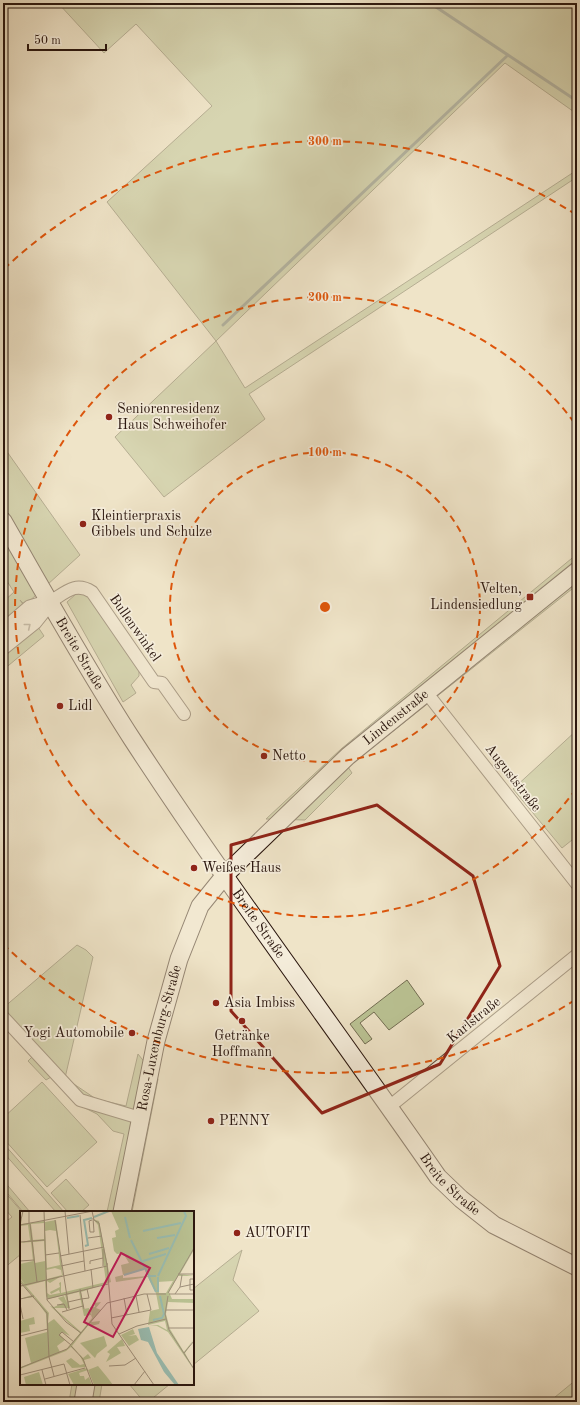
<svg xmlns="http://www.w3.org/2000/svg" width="580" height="1405" font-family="'Old Standard TT',serif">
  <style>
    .green { fill: #bbc495; stroke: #726d52 }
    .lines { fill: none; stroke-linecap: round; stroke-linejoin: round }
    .stream { stroke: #6d7b72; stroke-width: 3 }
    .minor-casing { stroke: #5b4a3c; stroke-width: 14 }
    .tertiary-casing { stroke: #5b4a3c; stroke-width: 17 }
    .secondary-casing { stroke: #2a160e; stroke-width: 19 }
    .minor { stroke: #f5eddb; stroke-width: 12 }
    .tertiary { stroke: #f5eddb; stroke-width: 15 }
    .secondary { stroke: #f5eddb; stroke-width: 17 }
    .oneway { stroke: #9a8c7f }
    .marked { fill: none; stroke: #8f2418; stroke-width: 3; stroke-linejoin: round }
    .ring { fill: none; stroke: #de560c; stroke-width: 2; stroke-dasharray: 7 5 }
    .poi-dot { fill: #8f2418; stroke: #f5eddb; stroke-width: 1.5 }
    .labels { text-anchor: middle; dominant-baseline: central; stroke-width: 3.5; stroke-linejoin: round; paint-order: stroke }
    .poi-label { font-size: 14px; fill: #2a160e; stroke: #f5eddb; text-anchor: start }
    .street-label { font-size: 14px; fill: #2a160e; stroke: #f5eddb }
    .inset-river { fill: none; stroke: #9abfb4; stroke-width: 2 }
    .inset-road { fill: none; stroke: #a0927e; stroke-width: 1 }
    .view { fill: #c2185b; fill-opacity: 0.15; stroke: #c2185b; stroke-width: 2 }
    .inset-edge { fill: none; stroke: #2a160e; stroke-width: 2 }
    .centre { fill: #de560c; stroke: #f5eddb; stroke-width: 2 }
    .ring-label { font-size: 12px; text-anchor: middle; font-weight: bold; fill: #de560c; stroke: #f5eddb; stroke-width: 3.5; stroke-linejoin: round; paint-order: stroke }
  </style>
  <rect width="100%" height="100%" fill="#efe4c8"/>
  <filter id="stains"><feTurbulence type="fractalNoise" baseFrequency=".005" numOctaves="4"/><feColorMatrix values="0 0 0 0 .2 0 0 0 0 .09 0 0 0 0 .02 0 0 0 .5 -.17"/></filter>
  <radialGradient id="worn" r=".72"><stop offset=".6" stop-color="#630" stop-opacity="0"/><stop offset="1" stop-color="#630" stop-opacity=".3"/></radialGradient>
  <path class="green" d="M 58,3 L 577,3 L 577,114 L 505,63 L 216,341 L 245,388 L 577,170 L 577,177 L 249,394 L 265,419 L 164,497 L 115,437 L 216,341 L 107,202 L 212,106 L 136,24 L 104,53 Z
    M 3,446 L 80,555 L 25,605 L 20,600 L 44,636 L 3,670 L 3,602 L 14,592 L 3,575 Z
    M 577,554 L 577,585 L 348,767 L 352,773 L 305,820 L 266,819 L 341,749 Z
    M 83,593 L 90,596 L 139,668 L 139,676 L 131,685 L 136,693 L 123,702 L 67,602 L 76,594 Z
    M 577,730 L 577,836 L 562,848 L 513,789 Z
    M 77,945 L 86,950 L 93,957 L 65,1078 L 96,1099 L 126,1106 L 138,1054 L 158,1079 L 132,1212 L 107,1212 L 124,1134 L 113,1131 L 97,1114 L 79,1105 L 51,1077 L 46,1080 L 28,1061 L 32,1057 L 3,1023 L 3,1008 Z
    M 407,980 L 424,1004 L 389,1030 L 374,1012 L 360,1023 L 372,1039 L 365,1044 L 350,1024 Z
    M 42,1082 L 97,1142 L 47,1187 L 3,1138 L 3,1118 Z
    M 3,1143 L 64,1212 L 56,1212 L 3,1152 Z
    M 66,1179 L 89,1205 L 81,1212 L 68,1212 L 51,1193 Z
    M 3,1180 L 30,1212 L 23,1212 L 3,1188 Z
    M 3,1190 L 22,1212 L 21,1254 L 3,1269 L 3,1224 L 12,1217 L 3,1207 Z
    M 242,1250 L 233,1280 L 259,1311 L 193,1365 L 193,1289 Z
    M 577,1379 L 577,1402 L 549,1402 Z
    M 72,1384 L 102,1384 L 99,1402 L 69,1402 Z
    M 129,1384 L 170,1384 L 148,1402 L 144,1402 Z"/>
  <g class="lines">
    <path class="stream" d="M 430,3 L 577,101
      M 223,325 L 508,55"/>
    <defs>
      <path id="minor" d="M 50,602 C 65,593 75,581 92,592 L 154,682 L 162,683 L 184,714
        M 426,692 L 577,884
        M 3,1017 L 80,1100 L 140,1118
        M 389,1107 L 577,955"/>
      <path id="tertiary" d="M 3,631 L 30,608 L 50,602
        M 3,647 L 34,622 L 50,602"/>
      <g id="secondary">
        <path id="s1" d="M 3,521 C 45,594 86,668 132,739 C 229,888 337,1031 438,1177 L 461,1199 L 494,1225 L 577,1267"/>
        <path id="s2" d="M 122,1212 L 156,1041 L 179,959 L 200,906 L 225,875 L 348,756 L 577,571"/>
        <path d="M 83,1402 L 86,1384"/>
      </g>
    </defs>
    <use href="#minor" class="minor-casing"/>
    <use href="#tertiary" class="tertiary-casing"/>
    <use href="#secondary" class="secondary-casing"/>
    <use href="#minor" class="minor"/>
    <use href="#tertiary" class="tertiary"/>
    <use href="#secondary" class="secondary"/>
  </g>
  <defs><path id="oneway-chevron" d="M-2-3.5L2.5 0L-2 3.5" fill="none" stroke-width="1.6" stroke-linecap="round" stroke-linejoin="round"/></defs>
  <use class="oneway" href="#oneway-chevron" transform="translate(28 626) rotate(-39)"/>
  <path d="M0 0H580V1405H0ZM 377,805 L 473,876 L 500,966 L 440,1064 L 322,1113 L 231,1011 L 231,845 Z" fill="#efe4c8" fill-opacity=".55" fill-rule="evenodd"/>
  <path class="marked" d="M 377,805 L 473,876 L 500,966 L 440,1064 L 322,1113 L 231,1011 L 231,845 Z"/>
  <g class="ring">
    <circle cx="325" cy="607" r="155"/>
    <path d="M576 789A310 310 0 1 1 576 425"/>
    <path d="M575 1000A466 466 0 0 1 4 945M4 269A466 466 0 0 1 575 214"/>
  </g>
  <g class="poi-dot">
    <circle cx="109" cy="417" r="4"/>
    <circle cx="83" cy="524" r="4"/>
    <rect x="526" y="593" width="8" height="8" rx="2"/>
    <circle cx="60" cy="706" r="4"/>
    <circle cx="264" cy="756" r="4"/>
    <circle cx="194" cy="868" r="4"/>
    <circle cx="216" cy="1003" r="4"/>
    <circle cx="242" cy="1021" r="4"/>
    <circle cx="132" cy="1033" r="4"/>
    <circle cx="211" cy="1121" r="4"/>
    <circle cx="237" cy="1233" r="4"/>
  </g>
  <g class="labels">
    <g class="poi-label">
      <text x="117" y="409">Seniorenresidenz<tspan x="117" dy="16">Haus Schweihofer</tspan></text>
      <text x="91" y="516">Kleintierpraxis<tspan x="91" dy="16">Gibbels und Schulze</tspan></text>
      <text x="522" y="589" text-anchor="end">Velten,<tspan x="522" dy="16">Lindensiedlung</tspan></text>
      <text x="68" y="706">Lidl</text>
      <text x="272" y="756">Netto</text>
      <text x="202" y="868">Weißes Haus</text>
      <text x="224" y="1003">Asia Imbiss</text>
      <text x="124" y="1033" text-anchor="end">Yogi Automobile</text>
      <text x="242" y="1036" text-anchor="middle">Getränke<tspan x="242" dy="16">Hoffmann</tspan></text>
      <text x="219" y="1121">PENNY</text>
      <text x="245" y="1233">AUTOFIT</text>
    </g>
    <g class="street-label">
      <text transform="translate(135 628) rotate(55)">Bullenwinkel</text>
      <text stroke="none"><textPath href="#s1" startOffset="153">Breite Straße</textPath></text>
      <text stroke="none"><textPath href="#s2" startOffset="589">Lindenstraße</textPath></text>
      <text transform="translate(513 778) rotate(52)">Auguststraße</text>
      <text stroke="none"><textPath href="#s1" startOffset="477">Breite Straße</textPath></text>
      <text transform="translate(474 1020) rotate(-39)">Karlstraße</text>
      <text stroke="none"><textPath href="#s2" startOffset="178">Rosa-Luxemburg-Straße</textPath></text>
      <text stroke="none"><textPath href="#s1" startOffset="801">Breite Straße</textPath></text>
    </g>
  </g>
  <g transform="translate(20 1211)">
    <rect width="174" height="174" fill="#efe4c8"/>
    <path d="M 3,0 L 1,13 L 24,10 L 24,0 L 25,11 L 36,9 L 43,64 L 30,72 L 27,70 L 27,82 L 30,84 L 40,82 L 39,79 L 31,83 L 30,81 L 40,76 L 39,72 L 41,71 L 41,82 L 86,71 L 78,14 L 73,8 L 79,10 L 91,71 L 61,81 L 64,98 L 69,97 L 72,105 L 70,96 L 75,96 L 74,92 L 81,91 L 76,97 L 81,99 L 71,111 L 80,110 L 79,113 L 71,115 L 70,112 L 52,135 L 63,147 L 68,143 L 71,147 L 64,149 L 66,156 L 52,157 L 46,150 L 51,147 L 60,154 L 64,153 L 59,143 L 51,136 L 46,140 L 0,158 L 0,152 L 1,156 L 11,152 L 5,127 L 27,121 L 26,103 L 14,86 L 0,88 L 12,84 L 4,75 L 0,76 L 3,74 L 0,70 L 0,68 L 5,73 L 0,67 L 0,53 L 13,50 L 11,31 L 0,32 L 10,29 L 8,14 L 0,15 ZM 24,12 L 24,28 L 13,29 L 11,13 ZM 30,19 L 36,20 L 40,54 L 27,57 L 25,20 ZM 24,30 L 25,50 L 15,52 L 13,31 ZM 35,57 L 41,59 L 42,64 L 27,68 L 26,59 ZM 25,70 L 26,85 L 28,88 L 45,84 L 47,92 L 44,85 L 38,87 L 43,92 L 34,96 L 30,95 L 60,122 L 47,138 L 40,141 L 37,135 L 45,129 L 40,124 L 42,121 L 50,125 L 34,108 L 28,112 L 29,102 L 6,75 ZM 59,81 L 64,105 L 71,104 L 72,107 L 61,121 L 34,97 L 50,97 L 47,84 ZM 91,0 L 174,0 L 174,39 L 160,63 L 174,65 L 158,65 L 149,81 L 152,88 L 174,88 L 174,92 L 148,91 L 146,103 L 150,118 L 164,141 L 174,128 L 165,142 L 174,159 L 148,121 L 137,115 L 130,115 L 138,114 L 147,119 L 145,110 L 128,114 L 130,100 L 139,98 L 136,82 L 128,66 L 96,71 L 95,66 L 103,64 L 101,54 L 109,52 L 103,42 L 97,43 L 94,40 L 92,27 L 96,26 L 95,20 L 99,18 ZM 124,58 L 128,65 L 103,67 L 103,64 ZM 153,70 L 146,82 L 139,82 L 137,71 ZM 14,106 L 15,113 L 9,114 L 10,120 L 0,122 L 0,110 ZM 113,118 L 115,123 L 108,125 L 116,124 L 119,129 L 109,135 L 101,124 ZM 84,125 L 87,135 L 77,143 L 75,147 L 60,132 ZM 102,128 L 105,135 L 97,136 L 101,142 L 86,151 L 90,143 L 87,141 ZM 78,155 L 87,166 L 93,174 L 74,174 L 68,159 ZM 67,157 L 68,159 L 59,162 L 60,165 L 64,165 L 65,169 L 69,166 L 72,174 L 54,174 L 48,163 ZM 19,161 L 23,174 L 6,174 L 4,166 Z" fill="#bbc495" fill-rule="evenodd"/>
    <path d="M 129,116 L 137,142 L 159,174 L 155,174 L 144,161 L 128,131 L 121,129 L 118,118 Z" fill="#9abfb4"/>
    <path class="inset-river" d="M 74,6 L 89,0M 105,6 L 110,27M 47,7 L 59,5M 123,20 L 161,12M 137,27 L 155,24M 111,29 L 129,65 L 136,65M 65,35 L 68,34 L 64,9 L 72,7M 129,43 L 149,37M 123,50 L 146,43M 104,64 L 124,58M 138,65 L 166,5 L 164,0M 129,66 L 136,81M 138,66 L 138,81M 133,109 L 142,107 L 144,103 L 140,85"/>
    <path class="inset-road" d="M 9,0 L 9,13M 24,0 L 27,89 L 46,111 L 61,122M 45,0 L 49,43M 72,0 L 74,9 L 79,12 L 87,54M 60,4 L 65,60M 35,9 L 49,98M 72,9 L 69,10 L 70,21 L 74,21 L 73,7M 0,13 L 3,0M 10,13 L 17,71M 0,14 L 73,0M 68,27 L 82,25M 0,31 L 25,29M 83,38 L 83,55M 25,44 L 39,42M 40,45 L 84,36M 0,50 L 14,49M 87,52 L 92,113 L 134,174M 70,53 L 70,50 L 83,47M 41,55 L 64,50M 71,58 L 73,77M 158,63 L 174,63M 174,68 L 170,68 L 170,79 L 174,79M 0,71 L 27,102 L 29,146 L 34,165M 0,75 L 87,55M 160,76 L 162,64M 60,78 L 64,98M 148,82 L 174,37M 149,83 L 174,83M 155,83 L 160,76 L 174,73M 116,85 L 119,101M 148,85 L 145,103 L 149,119 L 174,158M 104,87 L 107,104M 0,88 L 14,85M 27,88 L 88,73M 61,88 L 69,87 L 67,78M 48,91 L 61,88M 0,93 L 3,108M 37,94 L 44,93 L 47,99M 146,99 L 174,99M 42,101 L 63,95M 91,107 L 131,99 L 127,83M 148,117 L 174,117M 99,123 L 117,115 L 146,108M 0,125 L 28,118M 51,134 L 39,124 L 42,121 L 54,131M 51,135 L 63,148 L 73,174M 164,142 L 174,130M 89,155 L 105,154 L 116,147M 0,157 L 47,138 L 87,92 L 124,83 L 146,83M 22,159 L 26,174M 0,164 L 44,153 L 50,174M 25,168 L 65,157M 114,174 L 125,160"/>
    <path class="view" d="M 101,42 L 130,57 L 93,126 L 64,111 Z"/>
    <rect width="174" height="174" class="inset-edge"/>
  </g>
  <circle cx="325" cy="607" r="6" class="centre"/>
  <g class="ring-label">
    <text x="325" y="145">300 m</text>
    <text x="325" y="301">200 m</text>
    <text x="325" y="456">100 m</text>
  </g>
  <rect width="580" height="1405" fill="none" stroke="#efe4c8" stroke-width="16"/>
  <rect x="4" y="4" width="572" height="1397" fill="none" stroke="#2a160e" stroke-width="2"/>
  <rect x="8" y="8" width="564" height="1389" fill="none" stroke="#2a160e"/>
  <path d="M28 44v6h78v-6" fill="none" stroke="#2a160e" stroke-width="2"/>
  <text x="34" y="44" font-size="12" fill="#2a160e" stroke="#f5eddb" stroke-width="3" paint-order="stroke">50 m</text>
  <rect width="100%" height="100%" filter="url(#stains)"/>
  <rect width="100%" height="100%" fill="url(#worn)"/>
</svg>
